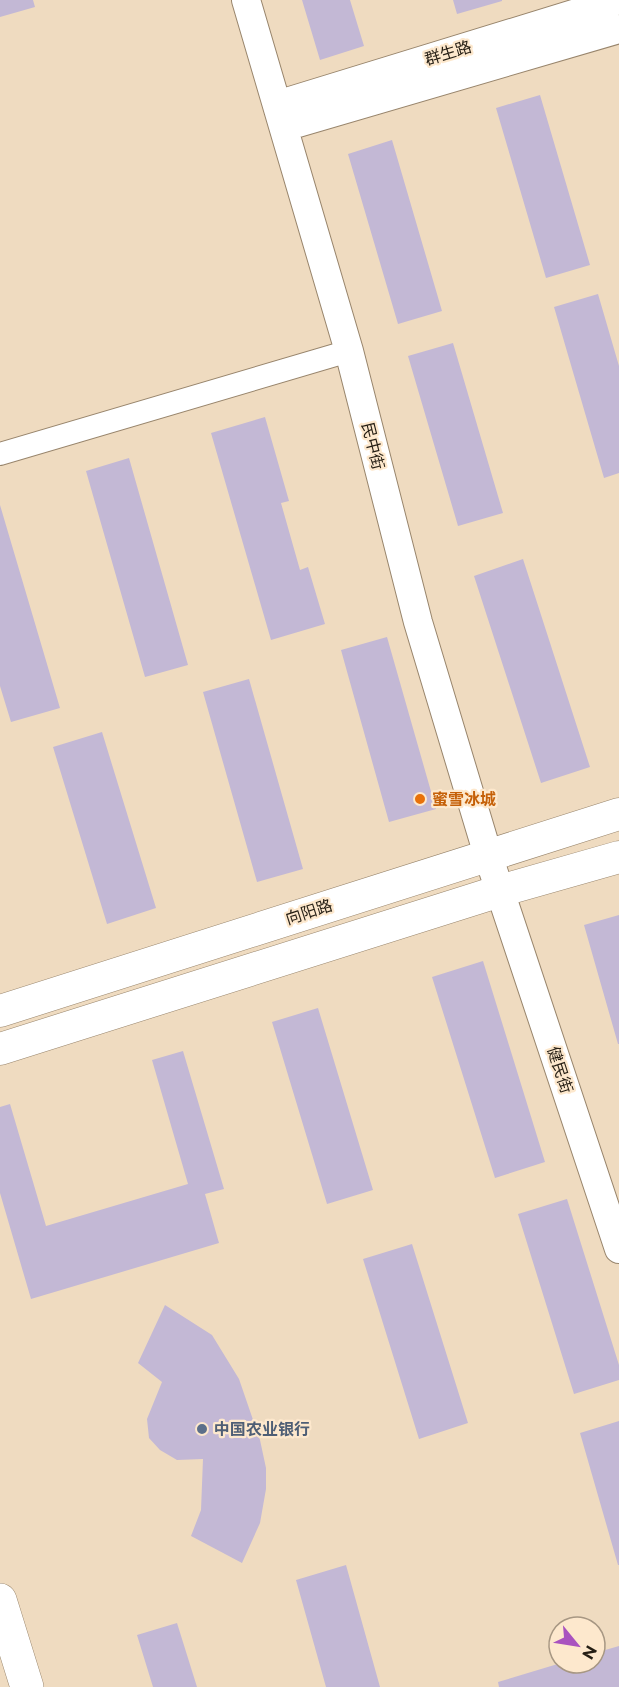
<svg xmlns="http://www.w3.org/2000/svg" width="619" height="1687" font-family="Montserrat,'Noto Sans SC',sans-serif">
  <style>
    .building { fill: #c3b8d5 }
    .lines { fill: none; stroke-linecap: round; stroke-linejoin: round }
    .minor-casing { stroke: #98856c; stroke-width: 24 }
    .tertiary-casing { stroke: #98856c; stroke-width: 30 }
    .secondary-casing { stroke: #98856c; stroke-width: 33 }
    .primary-casing { stroke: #98856c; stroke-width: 34 }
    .minor { stroke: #fff; stroke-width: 22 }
    .tertiary { stroke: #fff; stroke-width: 28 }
    .secondary { stroke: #fff; stroke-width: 32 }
    .primary { stroke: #fff; stroke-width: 33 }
    .food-dot { fill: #e8710a; stroke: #fde8cd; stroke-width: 2 }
    .service-dot { fill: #5c6f8a; stroke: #fde8cd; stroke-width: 2 }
    .labels { text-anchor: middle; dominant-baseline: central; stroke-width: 4.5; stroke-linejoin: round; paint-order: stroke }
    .street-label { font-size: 16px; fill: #251e14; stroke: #fde8cd }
    .food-label { font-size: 16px; font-weight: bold; fill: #c56008; stroke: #fde8cd; text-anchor: start }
    .service-label { font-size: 16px; font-weight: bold; fill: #4e5e75; stroke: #fde8cd; text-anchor: start }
  </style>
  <rect width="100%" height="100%" fill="#efdbc0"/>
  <path class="building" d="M 0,0 L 33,0 L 35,7 L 0,17 Z
    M 302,0 L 350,0 L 364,46 L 320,60 Z
    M 453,0 L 502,0 L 502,1 L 457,14 Z
    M 540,95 L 590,265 L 546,278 L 496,108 Z
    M 392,140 L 442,311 L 398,324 L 348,154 Z
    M 598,294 L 619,366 L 619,473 L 604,478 L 554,307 Z
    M 453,343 L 503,513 L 458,526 L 408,356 Z
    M 265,417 L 289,501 L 281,503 L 300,570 L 308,567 L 325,624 L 271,640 L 211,433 Z
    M 129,458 L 188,665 L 145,677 L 86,471 Z
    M 0,505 L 60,708 L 11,722 L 0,686 Z
    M 523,559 L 590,767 L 541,783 L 474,576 Z
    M 387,637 L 436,809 L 389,822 L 341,650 Z
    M 249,679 L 303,869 L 257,882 L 203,692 Z
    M 102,732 L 156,908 L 107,924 L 53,747 Z
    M 619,915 L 619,1044 L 618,1044 L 584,925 Z
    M 483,961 L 545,1162 L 495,1178 L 432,977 Z
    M 318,1008 L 373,1190 L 327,1204 L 272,1022 Z
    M 183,1051 L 224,1189 L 205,1194 L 219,1243 L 31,1299 L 0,1193 L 0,1107 L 10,1104 L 46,1226 L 188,1184 L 152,1060 Z
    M 567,1199 L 619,1365 L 619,1380 L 574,1394 L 518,1214 Z
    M 412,1244 L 468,1423 L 419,1439 L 363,1259 Z
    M 165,1305 L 212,1335 L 239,1379 L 260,1440 L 266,1468 L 266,1489 L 260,1523 L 242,1563 L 191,1536 L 201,1510 L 203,1459 L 177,1460 L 160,1450 L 149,1438 L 147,1419 L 162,1382 L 138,1363 Z
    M 619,1421 L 619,1565 L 618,1565 L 580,1433 Z
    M 346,1565 L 380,1687 L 326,1687 L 296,1580 Z
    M 177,1623 L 197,1687 L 153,1687 L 137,1635 Z
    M 619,1646 L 619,1687 L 499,1687 L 498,1682 L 561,1663 L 595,1663 L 595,1653 Z"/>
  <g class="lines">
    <defs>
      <path id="minor" d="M 0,454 L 349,351"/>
      <path id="tertiary" d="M 246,0 L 349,351 L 418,622 L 488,855 L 619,1249
        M 277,105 L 619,0
        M 284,127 L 619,29"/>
      <path id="secondary" d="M 0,1011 L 619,814
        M 0,1049 L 500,891 L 619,857"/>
      <path id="primary" d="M 0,1600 L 27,1687"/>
    </defs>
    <use href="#minor" class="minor-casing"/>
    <use href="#tertiary" class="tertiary-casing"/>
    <use href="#secondary" class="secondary-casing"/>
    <use href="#primary" class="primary-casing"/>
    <use href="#minor" class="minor"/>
    <use href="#tertiary" class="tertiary"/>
    <use href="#secondary" class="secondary"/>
    <use href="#primary" class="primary"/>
  </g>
  <circle class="food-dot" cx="420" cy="799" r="6"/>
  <circle class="service-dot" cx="202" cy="1429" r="6"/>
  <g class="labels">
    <g class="street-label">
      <text transform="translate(448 53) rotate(-17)">群生路</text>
      <text transform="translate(373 446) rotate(76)">民中街</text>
      <text transform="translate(309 912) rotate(-18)">向阳路</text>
      <text transform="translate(560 1070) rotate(72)">健民街</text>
    </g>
    <g class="food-label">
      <text x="432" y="799">蜜雪冰城</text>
    </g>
    <g class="service-label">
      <text x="214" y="1429">中国农业银行</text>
    </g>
  </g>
  <g transform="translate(577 1645) rotate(120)"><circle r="28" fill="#fde8cd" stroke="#a79783" stroke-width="1.5"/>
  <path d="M0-4.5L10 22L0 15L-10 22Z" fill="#a952bf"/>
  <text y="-9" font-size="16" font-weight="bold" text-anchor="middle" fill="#251e14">N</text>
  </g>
</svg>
